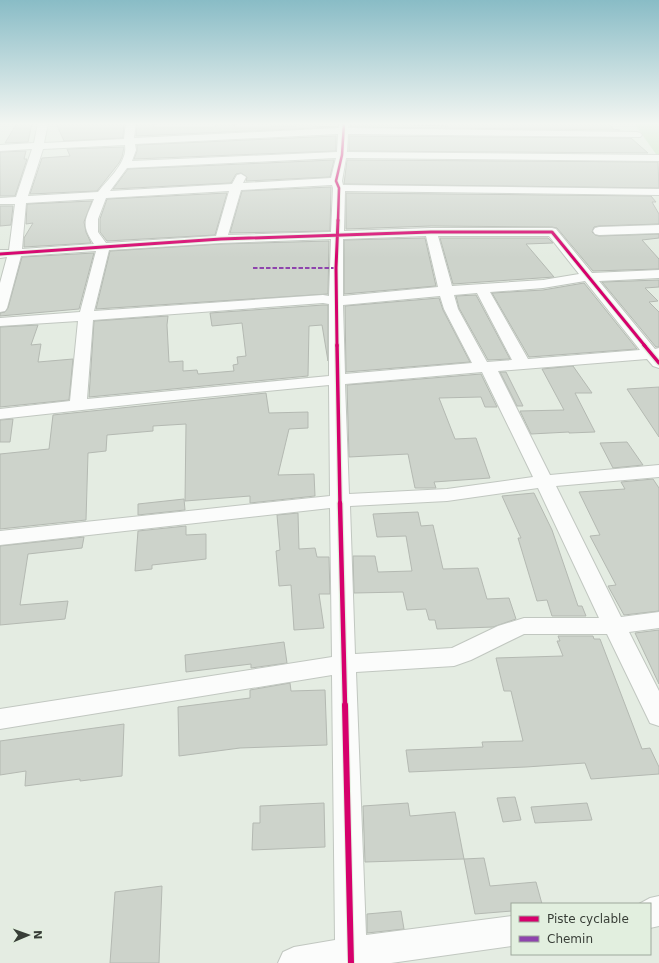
<svg xmlns="http://www.w3.org/2000/svg" width="659" height="963" font-family="'DejaVu Sans',sans-serif">
  <style>
    .green { fill: #c1e0ba }
    .building { fill: #cdd3cb; stroke: #b4b9b2 }
    .lines { fill: none; stroke-linecap: round; stroke-linejoin: round }
    .minor-casing { stroke: #c1c7c0; stroke-width: 2 }
    .minor { fill: #fbfcfb; fill-rule: evenodd }
    .quiet { stroke: #8e44ad; stroke-width: 2; stroke-dasharray: 4.5 2; stroke-linecap: butt }
    .cycleway-far4-casing { stroke: #e2efdf; stroke-width: 4 }
    .cycleway-far3-casing { stroke: #e2efdf; stroke-width: 5 }
    .cycleway-far2-casing { stroke: #e2efdf; stroke-width: 6 }
    .cycleway-far1-casing { stroke: #e2efdf; stroke-width: 7 }
    .cycleway-casing { stroke: #e2efdf; stroke-width: 8 }
    .cycleway-far4 { stroke: #d6006c; stroke-width: 2.5 }
    .cycleway-far3 { stroke: #d6006c; stroke-width: 3 }
    .cycleway-far2 { stroke: #d6006c; stroke-width: 3.5 }
    .cycleway-far1 { stroke: #d6006c; stroke-width: 4.5 }
    .cycleway { stroke: #d6006c; stroke-width: 6 }
  </style>
  <rect width="100%" height="100%" fill="#e4ece2"/>
  <path class="green" d="M 634,123 L 659,123 L 659,157 L 658,157 Z"/>
  <path class="building" d="M 17,123 L 32,123 L 28,142 L 5,143 Z
    M 56,123 L 124,123 L 123,138 L 64,141 Z
    M 137,123 L 155,123 L 153,127 L 215,127 L 215,124 L 234,123 L 235,128 L 271,128 L 271,126 L 296,126 L 296,123 L 312,123 L 312,126 L 338,127 L 136,136 Z
    M 352,123 L 414,123 L 414,125 L 448,126 L 447,123 L 609,123 L 613,129 L 620,130 L 350,127 Z
    M 336,136 L 336,151 L 134,159 L 137,151 L 137,145 Z
    M 349,136 L 631,138 L 648,153 L 349,151 Z
    M 124,147 L 122,157 L 119,163 L 97,191 L 30,194 L 42,158 L 70,156 L 67,149 Z
    M 26,151 L 24,159 L 27,159 L 15,196 L 0,196 L 0,152 Z
    M 334,160 L 330,177 L 246,181 L 247,177 L 241,173 L 236,174 L 231,183 L 113,189 L 128,169 Z
    M 347,160 L 658,162 L 659,188 L 344,184 Z
    M 331,187 L 330,231 L 230,233 L 242,191 Z
    M 227,193 L 215,235 L 107,241 L 100,232 L 100,219 L 107,199 Z
    M 346,193 L 651,196 L 656,202 L 652,202 L 659,214 L 659,224 L 599,226 L 594,227 L 592,232 L 595,235 L 599,236 L 659,234 L 659,238 L 642,240 L 659,259 L 659,269 L 593,271 L 557,228 L 552,227 L 431,226 L 346,229 Z
    M 92,201 L 84,222 L 86,232 L 91,243 L 24,247 L 24,238 L 33,223 L 26,224 L 27,204 Z
    M 0,206 L 13,206 L 11,225 L 0,226 Z
    M 425,238 L 436,286 L 344,294 L 344,240 Z
    M 440,238 L 548,238 L 553,243 L 526,244 L 554,277 L 453,284 Z
    M 329,241 L 328,294 L 96,309 L 110,251 L 221,244 Z
    M 94,253 L 79,309 L 0,316 L 0,313 L 5,312 L 8,308 L 22,257 Z
    M 659,280 L 659,287 L 645,288 L 658,301 L 649,302 L 659,312 L 659,347 L 656,347 L 602,282 Z
    M 584,283 L 637,349 L 529,357 L 492,293 L 543,290 Z
    M 476,295 L 510,359 L 488,360 L 459,308 L 456,296 Z
    M 439,298 L 443,310 L 470,362 L 346,372 L 345,306 Z
    M 323,305 L 328,305 L 328,361 L 322,325 L 309,326 L 308,376 L 89,397 L 94,321 L 168,316 L 167,325 L 169,362 L 183,361 L 183,371 L 197,370 L 198,374 L 234,371 L 233,365 L 238,364 L 237,357 L 246,356 L 242,323 L 212,326 L 210,313 Z
    M 38,325 L 31,345 L 41,344 L 38,362 L 73,359 L 69,400 L 0,407 L 0,327 Z
    M 573,366 L 592,393 L 575,393 L 595,432 L 569,433 L 569,432 L 531,434 L 520,411 L 564,410 L 542,369 Z
    M 500,372 L 506,372 L 523,406 L 517,406 Z
    M 481,374 L 497,407 L 485,407 L 481,397 L 439,398 L 455,439 L 476,438 L 490,478 L 434,482 L 436,488 L 415,488 L 408,454 L 349,457 L 347,385 Z
    M 659,387 L 659,437 L 627,389 Z
    M 266,393 L 269,413 L 308,412 L 308,428 L 289,429 L 278,475 L 314,474 L 315,496 L 250,503 L 250,496 L 185,501 L 186,424 L 153,426 L 153,431 L 107,435 L 106,451 L 88,453 L 86,520 L 0,529 L 0,454 L 49,449 L 53,415 Z
    M 13,419 L 10,442 L 0,442 L 0,420 Z
    M 627,442 L 643,465 L 613,468 L 600,443 Z
    M 653,479 L 659,488 L 659,611 L 624,615 L 608,586 L 616,585 L 590,536 L 600,535 L 579,492 L 625,489 L 621,482 Z
    M 534,493 L 552,530 L 578,606 L 582,606 L 586,616 L 552,616 L 547,600 L 537,601 L 518,538 L 521,538 L 502,496 Z
    M 184,499 L 185,510 L 138,515 L 138,504 Z
    M 418,512 L 421,526 L 433,525 L 443,569 L 478,568 L 487,599 L 509,598 L 516,619 L 493,627 L 437,629 L 435,620 L 429,620 L 426,609 L 407,610 L 403,592 L 354,593 L 353,556 L 375,556 L 378,572 L 412,571 L 406,536 L 377,537 L 373,514 Z
    M 298,513 L 299,549 L 315,548 L 317,557 L 329,557 L 330,594 L 319,594 L 324,628 L 294,630 L 291,585 L 279,586 L 276,551 L 280,550 L 277,515 Z
    M 186,526 L 186,535 L 206,534 L 206,559 L 152,565 L 152,569 L 135,571 L 138,531 Z
    M 84,537 L 82,548 L 28,554 L 20,605 L 68,601 L 65,619 L 0,625 L 0,546 Z
    M 659,630 L 659,684 L 635,633 Z
    M 558,636 L 593,636 L 594,639 L 600,639 L 642,749 L 650,748 L 659,767 L 659,774 L 591,779 L 585,763 L 526,767 L 409,772 L 406,750 L 483,747 L 482,742 L 523,741 L 511,691 L 504,691 L 496,658 L 563,656 L 557,641 L 560,641 Z
    M 284,642 L 287,663 L 251,668 L 251,664 L 186,672 L 185,655 Z
    M 290,683 L 291,691 L 325,690 L 327,745 L 240,748 L 179,756 L 178,707 L 250,698 L 250,690 Z
    M 124,724 L 122,776 L 80,781 L 80,779 L 25,786 L 26,771 L 0,775 L 0,741 Z
    M 515,797 L 521,820 L 503,822 L 497,798 Z
    M 324,803 L 325,847 L 252,850 L 253,823 L 260,823 L 260,806 Z
    M 408,803 L 410,816 L 455,812 L 464,859 L 365,862 L 363,806 Z
    M 587,803 L 592,820 L 535,823 L 531,807 Z
    M 484,858 L 490,886 L 536,882 L 542,904 L 512,904 L 512,911 L 475,914 L 464,859 Z
    M 162,886 L 159,963 L 110,963 L 115,892 Z
    M 401,911 L 404,929 L 367,933 L 367,914 Z"/>
  <g class="lines">
    <defs>
      <path id="minor" d="M 38,123 L 48,123 L 44,143 L 124,139 L 126,123 L 136,123 L 134,138 L 339,128 L 339,123 L 349,123 L 348,128 L 637,132 L 640,133 L 642,135 L 640,137 L 348,134 L 347,152 L 659,155 L 659,161 L 346,158 L 342,181 L 343,185 L 659,189 L 659,195 L 345,191 L 344,231 L 431,228 L 552,228 L 556,229 L 592,273 L 659,270 L 659,278 L 599,281 L 655,349 L 659,348 L 659,368 L 653,366 L 647,359 L 498,371 L 550,475 L 659,465 L 659,477 L 556,486 L 621,617 L 659,612 L 659,628 L 629,632 L 659,691 L 659,726 L 650,723 L 607,634 L 524,634 L 471,660 L 454,666 L 356,672 L 366,935 L 512,916 L 512,946 L 391,963 L 278,963 L 283,952 L 294,947 L 335,940 L 332,675 L 0,729 L 0,709 L 332,657 L 330,508 L 0,545 L 0,531 L 330,496 L 329,385 L 164,401 L 0,419 L 0,409 L 70,401 L 78,321 L 0,326 L 0,318 L 80,312 L 96,251 L 21,256 L 7,308 L 5,311 L 0,312 L 0,283 L 7,257 L 0,258 L 0,250 L 9,250 L 15,204 L 0,204 L 0,198 L 16,197 L 32,149 L 0,151 L 0,145 L 34,143 ZM 338,134 L 337,152 L 132,161 L 136,150 L 135,144 ZM 125,145 C 128,162 108,179 98,192 L 28,196 L 43,149 ZM 336,158 L 331,178 L 243,183 L 246,177 L 241,174 L 237,175 L 232,184 L 110,191 L 127,168 ZM 332,185 L 333,188 L 331,232 L 228,235 L 241,190 ZM 229,191 L 216,236 L 106,243 L 98,232 L 98,219 L 106,198 ZM 94,199 C 86,219 80,224 94,244 L 22,249 L 26,203 ZM 426,236 L 438,287 L 343,296 L 343,239 ZM 438,236 L 549,236 L 579,274 L 543,280 L 452,286 ZM 331,239 L 329,296 L 323,295 L 94,311 L 109,250 L 221,243 ZM 585,281 L 640,350 L 528,359 L 490,292 L 543,288 ZM 477,293 L 512,360 L 487,362 L 458,309 L 454,295 ZM 440,296 L 444,309 L 472,363 L 345,374 L 343,305 ZM 323,303 L 329,304 L 329,376 L 87,399 L 93,320 ZM 482,372 L 533,477 L 447,489 L 349,494 L 345,384 ZM 538,488 L 599,618 L 524,618 L 498,626 L 452,648 L 355,654 L 350,506 L 447,501 Z
        M 659,225 L 659,233 L 599,235 L 595,234 L 593,231 L 595,228 L 599,227 Z
        M 659,896 L 659,926 L 650,928 L 650,904 L 639,904 L 650,898 Z"/>
    </defs>
    <use href="#minor" class="minor-casing"/>
    <use href="#minor" class="minor"/>
    <path class="quiet" d="M 253,268 L 336,268"/>
    <defs>
      <path id="cycleway-far4" d="M 338,221 L 339,188 L 336,181 L 342,155 L 344,123"/>
      <path id="cycleway-far3" d="M 0,254 L 221,239 L 431,232 L 552,232 L 645,346
        M 337,346 L 336,268 L 338,220"/>
      <path id="cycleway-far2" d="M 337,345 L 340,504
        M 644,345 L 659,363"/>
      <path id="cycleway-far1" d="M 340,503 L 345,706"/>
      <path id="cycleway" d="M 345,705 L 351,963"/>
    </defs>
    <use href="#cycleway-far4" class="cycleway-far4-casing"/>
    <use href="#cycleway-far3" class="cycleway-far3-casing"/>
    <use href="#cycleway-far2" class="cycleway-far2-casing"/>
    <use href="#cycleway-far1" class="cycleway-far1-casing"/>
    <use href="#cycleway" class="cycleway-casing"/>
    <use href="#cycleway-far4" class="cycleway-far4"/>
    <use href="#cycleway-far3" class="cycleway-far3"/>
    <use href="#cycleway-far2" class="cycleway-far2"/>
    <use href="#cycleway-far1" class="cycleway-far1"/>
    <use href="#cycleway" class="cycleway"/>
  </g>
  <linearGradient id="sky" x2="0" y2="1"><stop stop-color="#89bcc6"/><stop offset="0.48" stop-color="#f3f6f2"/><stop offset="1" stop-color="#f3f6f2" stop-opacity="0"/></linearGradient>
  <rect width="659" height="258" fill="url(#sky)"/>
  <rect x="511" y="903" width="140" height="52" fill="#e2efdf" stroke="#9ea89c"/>
  <rect x="519" y="916" width="20" height="6" fill="#d6006c" stroke="#9ea89c"/>
  <text x="547" y="923" font-size="12" fill="#383e37">Piste cyclable</text>
  <rect x="519" y="936" width="20" height="6" fill="#8e44ad" stroke="#9ea89c"/>
  <text x="547" y="943" font-size="12" fill="#383e37">Chemin</text>
  <g transform="translate(28 935) rotate(88)" stroke="#e2efdf" stroke-width="3" paint-order="stroke">
  <path d="M0-3L7 15L0 10L-7 15Z" fill="#383e37"/>
  <text y="-6" font-size="11" font-weight="bold" text-anchor="middle" fill="#383e37">N</text>
  </g>
</svg>
